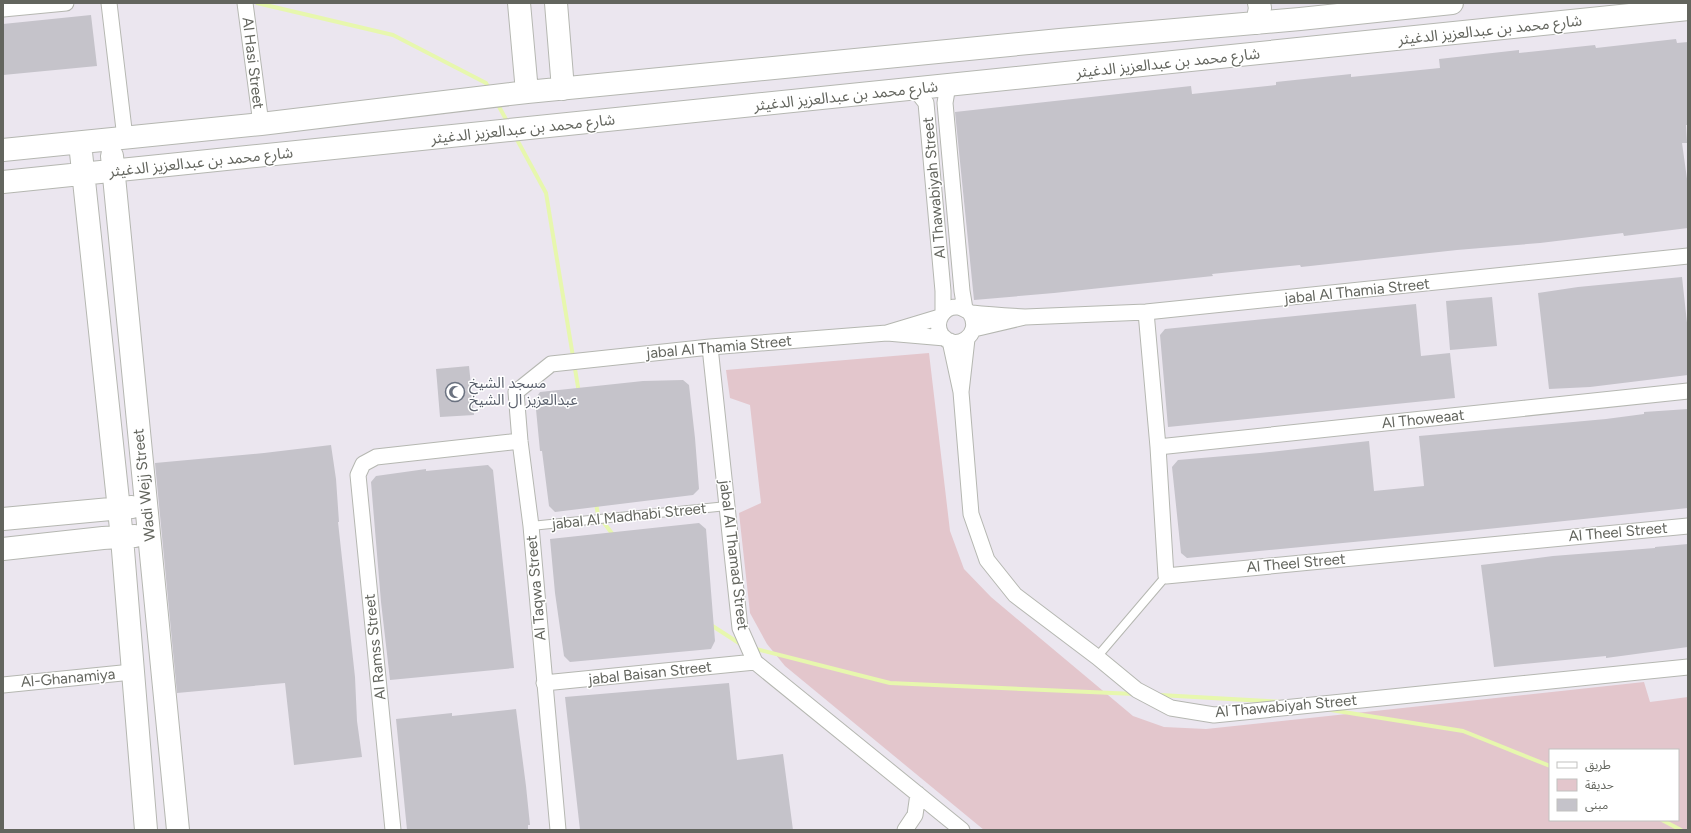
<svg xmlns="http://www.w3.org/2000/svg" width="1691" height="833" font-family="Figtree,'Noto Sans Arabic',sans-serif">
  <style>
    .green { fill: #e3c6cc; fill-rule: evenodd }
    .lines { fill: none; stroke-linecap: round; stroke-linejoin: round }
    .stream { stroke: #e7f7ae; stroke-width: 4 }
    .building { fill: #c5c3ca }
    .lane-casing { stroke: #b5b7b1; stroke-width: 10 }
    .street-casing { stroke: #b5b7b1; stroke-width: 17 }
    .secondary-casing { stroke: #b5b7b1; stroke-width: 24 }
    .lane { stroke: #fff; stroke-width: 8 }
    .street { stroke: #fff; stroke-width: 15 }
    .secondary { stroke: #fff; stroke-width: 22 }
    .labels { text-anchor: middle; dominant-baseline: central; stroke-width: 3; stroke-linejoin: round; paint-order: stroke }
    .street-label { font-size: 15px; fill: #63655e; stroke: #fff }
    .worship-label { font-size: 15px; fill: #5b616d; stroke: #fff; text-anchor: start }
  </style>
  <rect width="100%" height="100%" fill="#ebe6ef"/>
  <path class="green" d="M 929,353 L 950,531 L 964,569 L 991,597 L 1133,716 L 1164,727 L 1206,729 L 1644,682 L 1650,702 L 1688,697 L 1688,830 L 984,830 L 785,666 L 767,644 L 750,613 L 739,513 L 761,503 L 750,405 L 730,398 L 726,370 ZM 1550,750 L 1678,750 L 1678,820 L 1550,820 Z"/>
  <g class="lines">
    <path class="stream" d="M 257,3 L 393,35 L 486,83 L 490,90
      M 497,103 L 508,123
      M 515,136 L 546,193 L 579,393
      M 596,503 L 598,515 L 614,536
      M 711,625 L 742,645
      M 752,648 L 890,683 L 1135,694
      M 1160,695 L 1283,702
      M 1331,710 L 1463,731 L 1550,766
      M 1662,820 L 1681,830"/>
  </g>
  <path class="building" d="M 91,15 L 97,66 L 3,75 L 3,24 Z
    M 1676,39 L 1677,43 L 1688,42 L 1688,125 L 1686,125 L 1687,143 L 1682,143 L 1688,186 L 1688,228 L 1624,236 L 1623,233 L 1540,243 L 1457,250 L 1301,267 L 1300,265 L 1212,274 L 1213,276 L 1054,293 L 974,300 L 955,112 L 1191,86 L 1192,94 L 1276,85 L 1276,82 L 1351,74 L 1351,77 L 1440,68 L 1439,59 L 1519,50 L 1519,53 L 1595,45 L 1596,48 Z
    M 1682,277 L 1688,332 L 1688,375 L 1590,387 L 1549,389 L 1538,293 L 1578,287 Z
    M 1492,297 L 1497,346 L 1450,350 L 1446,301 Z
    M 1416,304 L 1421,356 L 1450,353 L 1455,398 L 1168,427 L 1160,335 L 1165,329 Z
    M 469,366 L 474,415 L 440,417 L 436,369 Z
    M 683,380 L 689,385 L 695,438 L 699,489 L 693,495 L 555,512 L 549,506 L 542,451 L 540,451 L 535,399 L 540,392 L 643,381 Z
    M 1688,409 L 1688,508 L 1468,531 L 1187,558 L 1181,553 L 1172,467 L 1178,460 L 1260,453 L 1369,441 L 1374,491 L 1424,486 L 1419,436 L 1606,419 L 1644,414 L 1644,412 Z
    M 331,445 L 336,479 L 339,522 L 338,522 L 355,677 L 357,721 L 362,757 L 294,765 L 285,683 L 177,693 L 155,463 L 264,453 Z
    M 488,465 L 493,470 L 514,668 L 390,680 L 381,602 L 371,482 L 376,476 L 426,469 L 426,471 Z
    M 699,523 L 706,529 L 715,641 L 711,649 L 570,662 L 564,656 L 555,593 L 550,539 Z
    M 1688,544 L 1688,647 L 1606,658 L 1606,656 L 1494,667 L 1481,565 L 1553,556 L 1655,548 L 1655,547 Z
    M 729,683 L 737,760 L 783,754 L 793,830 L 580,830 L 565,697 Z
    M 516,709 L 526,786 L 530,825 L 528,825 L 528,830 L 407,830 L 396,719 L 452,713 L 452,716 Z"/>
  <g class="lines">
    <defs>
      <path id="lane" d="M 531,526 L 727,506
        M 1097,657 L 1166,576"/>
      <path id="street" d="M 109,3 L 125,138
        M 245,3 L 261,124
        M 3,9 L 66,3
        M 948,85 L 945,103 L 962,291 L 965,309
        M 915,89 L 926,103 L 943,291 L 943,312
        M 1146,312 L 1158,447 L 1166,576 L 1688,526
        M 970,313 C 984,335 954,354 941,334 C 934,322 943,307 956,307 C 963,306 966,312 972,313 C 990,315 1007,316 1025,317 L 974,329
        M 940,317 L 887,333 L 945,338
        M 1025,317 L 1146,312 L 1688,256
        M 950,341 L 961,392 L 967,339
        M 710,347 L 740,628 L 755,662 L 962,830
        M 961,392 L 971,514 L 987,560 L 1015,595 L 1097,657 L 1137,690 L 1171,708 L 1214,715 L 1688,667
        M 1158,447 L 1688,391
        M 544,683 L 755,662
        M 3,685 L 132,672
        M 393,830 L 358,475 L 363,464 L 376,457 L 520,441
        M 558,830 L 531,526 L 520,441 L 516,392 L 551,364 L 710,347 L 887,333
        M 905,830 L 915,815 L 918,794"/>
      <path id="secondary" d="M 519,3 L 527,92
        M 556,3 L 563,89
        M 1257,23 L 1260,8 L 1259,3
        M 80,143 L 122,538 L 146,830
        M 3,150 L 261,124 L 527,92 L 1060,40 L 1300,19 L 1452,3
        M 112,156 L 178,830
        M 3,182 L 1688,9
        M 3,519 L 132,507
        M 3,549 L 103,538 L 135,536"/>
    </defs>
    <use href="#lane" class="lane-casing"/>
    <use href="#street" class="street-casing"/>
    <use href="#secondary" class="secondary-casing"/>
    <use href="#lane" class="lane"/>
    <use href="#street" class="street"/>
    <use href="#secondary" class="secondary"/>
  </g>
  <defs>
    <symbol id="mosque-ring" viewBox="-11 -11 22 22"><circle r="9.5" fill="#fff" stroke="#6b7280" stroke-width="1.5"/><path d="M3.5-4.9A6 6 0 1 0 3.5 4.9A5 5 0 1 1 3.5-4.9Z" fill="#6b7280"/></symbol>
  </defs>
  <g fill-rule="evenodd">
    <use href="#mosque-ring" x="444" y="381" width="22" height="22"/>
  </g>
  <g class="labels">
    <g class="street-label">
      <text transform="translate(1490 30) rotate(-6)">شارع محمد بن عبدالعزيز الدغيثر</text>
      <text transform="translate(253 63) rotate(83)">Al Hasi Street</text>
      <text transform="translate(1168 63) rotate(-6)">شارع محمد بن عبدالعزيز الدغيثر</text>
      <text transform="translate(846 96) rotate(-6)">شارع محمد بن عبدالعزيز الدغيثر</text>
      <text transform="translate(523 129) rotate(-6)">شارع محمد بن عبدالعزيز الدغيثر</text>
      <text transform="translate(201 162) rotate(-6)">شارع محمد بن عبدالعزيز الدغيثر</text>
      <text transform="translate(934 188) rotate(-95)">Al Thawabiyah Street</text>
      <text transform="translate(1357 291) rotate(-6)">jabal Al Thamia Street</text>
      <text transform="translate(719 347) rotate(-5)">jabal Al Thamia Street</text>
      <text transform="translate(1423 419) rotate(-6)">Al Thoweaat</text>
      <text transform="translate(144 485) rotate(-96)">Wadi Wejj Street</text>
      <text transform="translate(629 516) rotate(-6)">jabal Al Madhabi Street</text>
      <text transform="translate(1618 532) rotate(-5)">Al Theel Street</text>
      <text transform="translate(734 555) rotate(83)">jabal Al Thamad Street</text>
      <text transform="translate(1296 563) rotate(-5)">Al Theel Street</text>
      <text transform="translate(536 588) rotate(-95)">Al Taqwa Street</text>
      <text transform="translate(375 647) rotate(-96)">Al Ramss Street</text>
      <text transform="translate(650 673) rotate(-6)">jabal Baisan Street</text>
      <text transform="translate(68 678) rotate(-5)">Al-Ghanamiya</text>
      <text transform="translate(1286 706) rotate(-5)">Al Thawabiyah Street</text>
    </g>
    <g class="worship-label">
      <text x="469" y="383">مسجد الشيخ<tspan x="469" dy="17">عبدالعزيز ال الشيخ</tspan></text>
    </g>
  </g>
  <rect width="1691" height="833" fill="none" stroke="#63655e" stroke-width="8"/>
  <rect x="1549" y="749" width="130" height="72" fill="#ffffff" stroke="#c1c1bf"/>
  <rect x="1557" y="762" width="20" height="6" fill="#ffffff" stroke="#c1c1bf"/>
  <text x="1585" y="769" font-size="12" fill="#63655e">طريق</text>
  <rect x="1557" y="779" width="20" height="12" fill="#e3c6cc" stroke="#c1c1bf"/>
  <text x="1585" y="789" font-size="12" fill="#63655e">حديقة</text>
  <rect x="1557" y="799" width="20" height="12" fill="#c5c3ca" stroke="#c1c1bf"/>
  <text x="1585" y="809" font-size="12" fill="#63655e">مبنى</text>
</svg>
